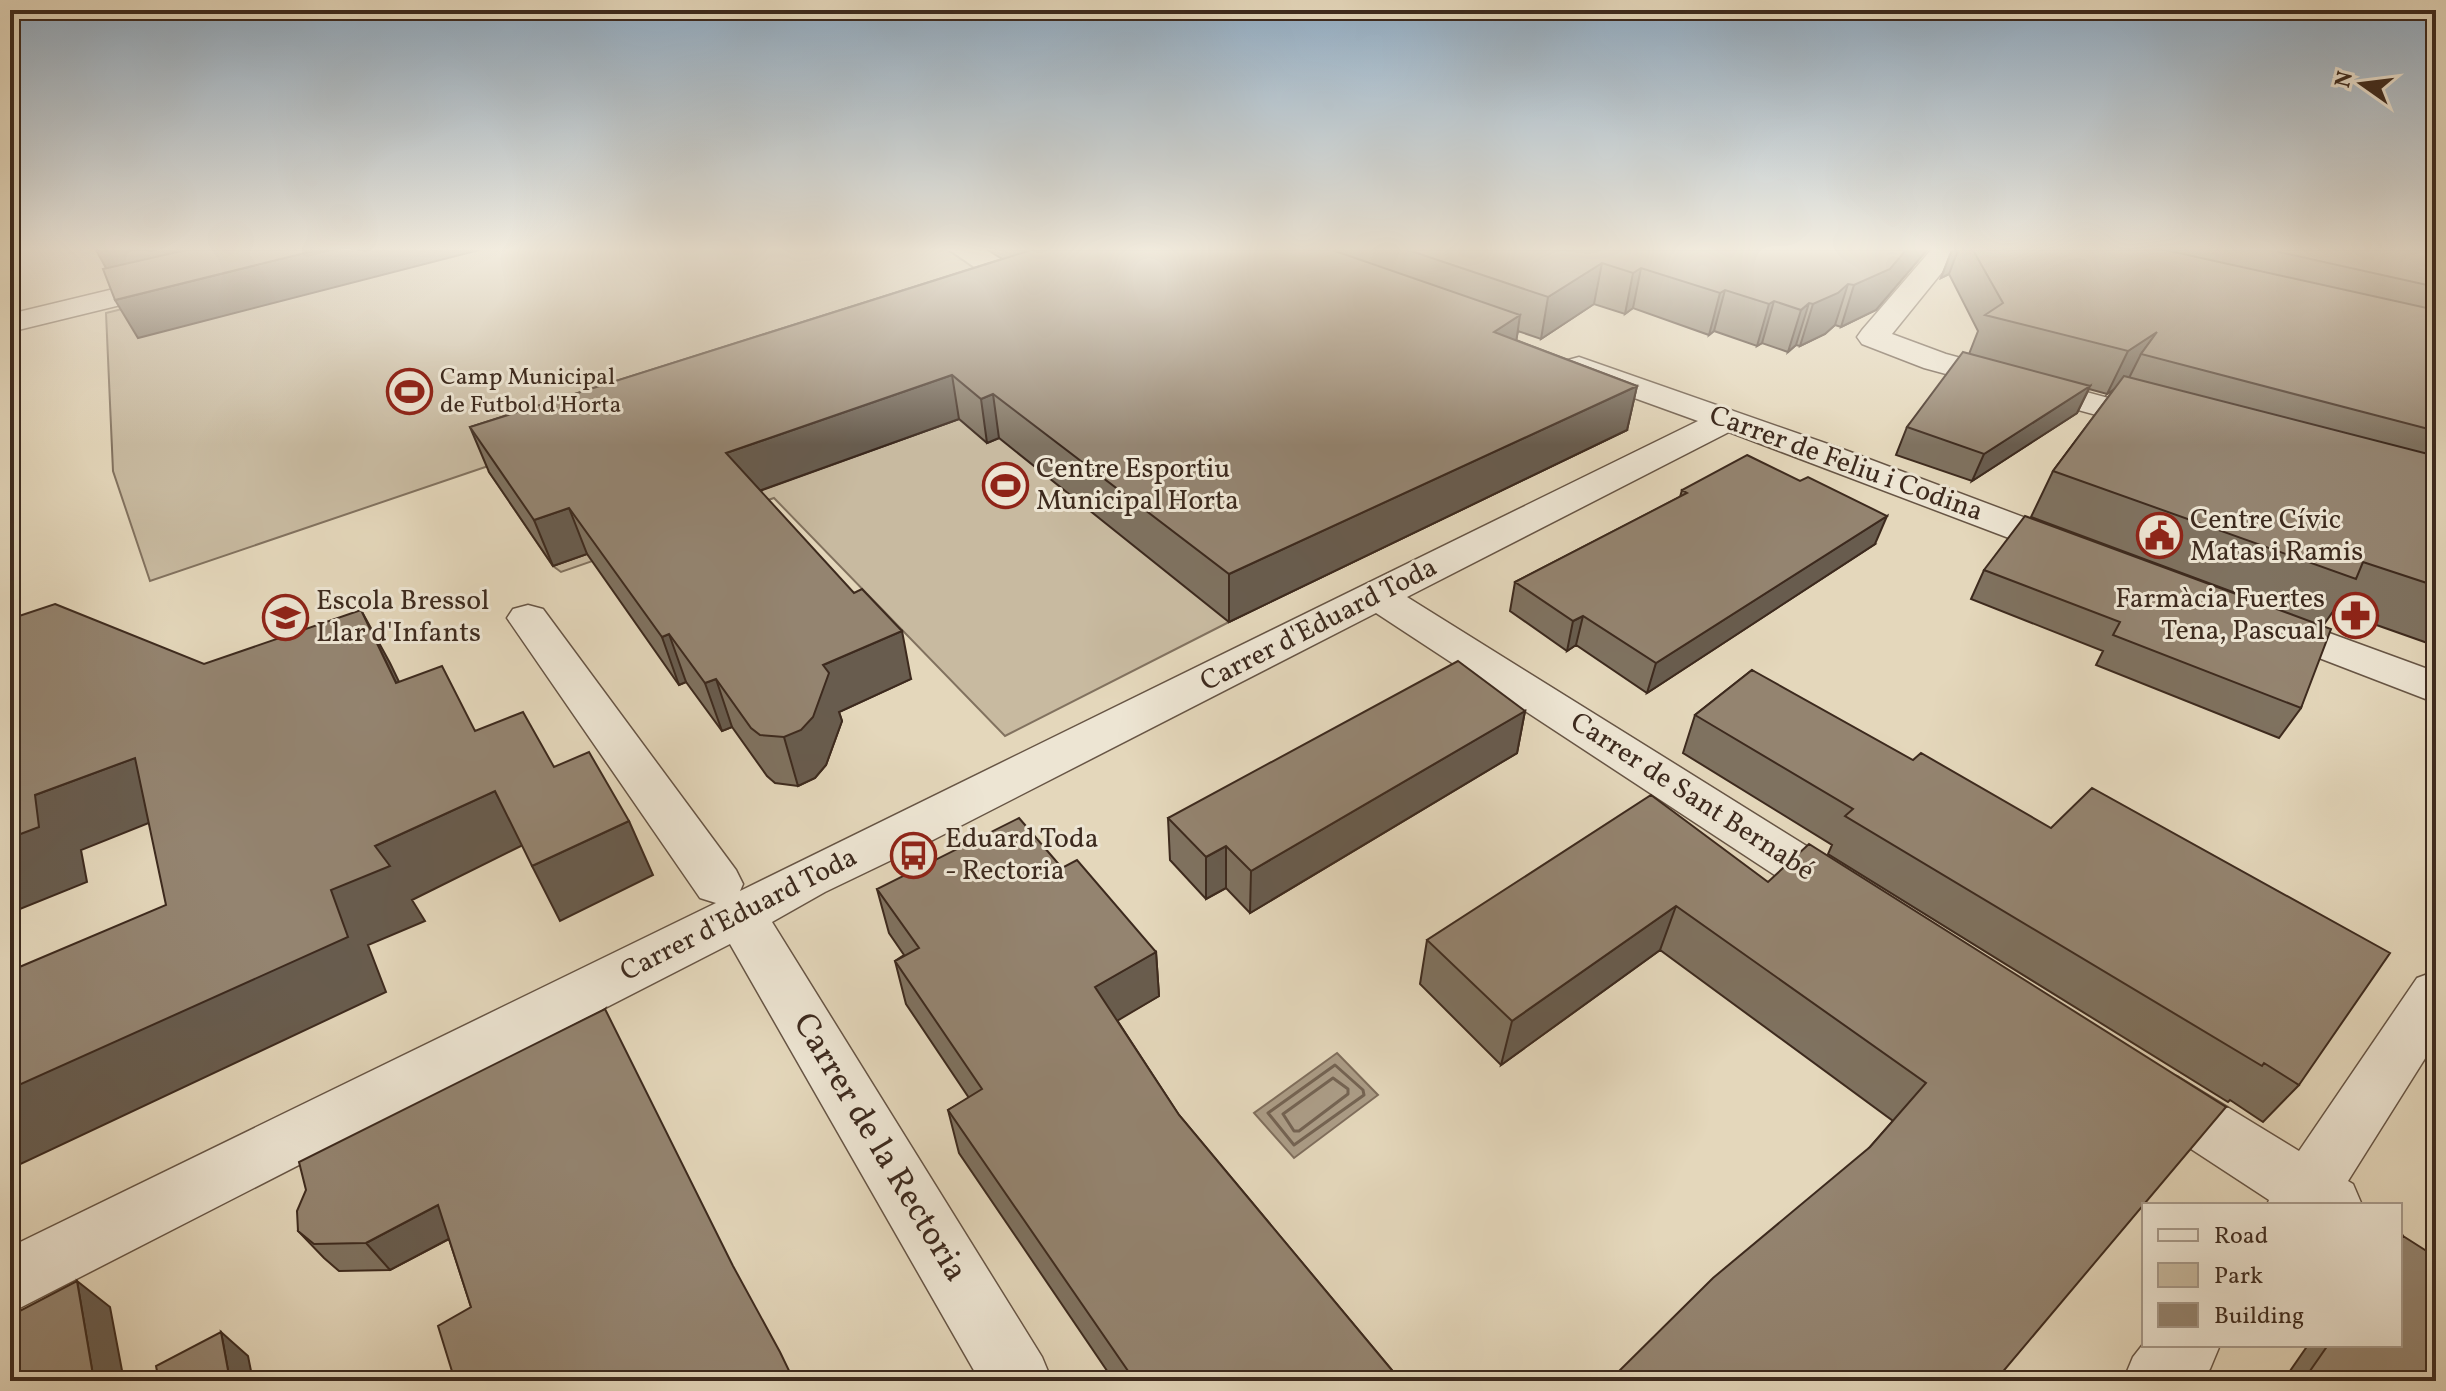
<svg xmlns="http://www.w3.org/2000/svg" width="2446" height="1391" font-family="Vollkorn,serif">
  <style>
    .green { fill: #c8baa0; stroke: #82725f; stroke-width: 2 }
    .water { fill: #ab9c86; stroke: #7f6e5c; stroke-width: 2 }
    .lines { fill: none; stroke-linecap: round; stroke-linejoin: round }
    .shore { stroke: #746352; stroke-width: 3 }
    .minor-casing { stroke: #675545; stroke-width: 3 }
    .minor { fill: #ede5d3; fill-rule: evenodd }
    .wall { fill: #7f7260; stroke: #3d2a1e; stroke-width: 2 }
    .shaded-wall { fill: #685c4e; stroke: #3d2a1e; stroke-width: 2 }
    .building { fill: #948470; stroke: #3d2a1e; stroke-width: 2 }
    .labels { text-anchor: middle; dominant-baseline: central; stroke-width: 6; stroke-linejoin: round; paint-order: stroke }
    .far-poi-label { font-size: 24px; fill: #3d2a1e; stroke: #ede5d3; text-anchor: start }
    .street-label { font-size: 28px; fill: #3d2a1e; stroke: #ede5d3 }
    .poi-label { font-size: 28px; fill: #3d2a1e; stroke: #ede5d3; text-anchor: start }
    .near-street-label { font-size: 34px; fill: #3d2a1e; stroke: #ede5d3 }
  </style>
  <rect width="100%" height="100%" fill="#e4d7bb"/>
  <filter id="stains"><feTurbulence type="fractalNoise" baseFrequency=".0025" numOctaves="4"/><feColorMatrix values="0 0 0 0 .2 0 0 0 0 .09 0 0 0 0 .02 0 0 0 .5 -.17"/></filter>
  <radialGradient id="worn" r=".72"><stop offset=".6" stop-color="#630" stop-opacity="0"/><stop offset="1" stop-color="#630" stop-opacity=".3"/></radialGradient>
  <path class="green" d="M 357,250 L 948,250 L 1006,290 L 150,581 L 113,471 L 106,313 Z
    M 1153,250 L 1175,250 L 1627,430 L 1229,622 L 1005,736 L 774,498 L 561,572 L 553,566 L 489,472 L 837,359 Z"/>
  <path class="water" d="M 1337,1053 L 1378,1095 L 1294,1158 L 1254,1113 Z"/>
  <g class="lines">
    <path class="shore" d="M 1335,1065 L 1363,1090 L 1364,1095 L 1294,1145 L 1268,1113 Z
      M 1333,1078 L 1348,1089 L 1348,1094 L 1299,1131 L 1294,1131 L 1283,1114 Z"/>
    <defs>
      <path id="minor" d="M 1931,250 L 1960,250 L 1892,334 L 1946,354 L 2171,415 L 2176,422 L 2171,429 L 2159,432 L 1924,368 L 1862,344 L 1857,337 L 1862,330 Z
        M 172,275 L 182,278 L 187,284 L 182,290 L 10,332 L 10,314 Z
        M 1579,357 L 1845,450 L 2087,541 L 2092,549 L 2087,557 L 2073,561 L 2059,557 L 1729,432 L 1407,597 L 1858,878 L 1866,892 L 1858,906 L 1840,912 L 1822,906 L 1376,613 L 929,842 L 825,892 L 772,922 L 1042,1357 L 1052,1381 L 980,1381 L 730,944 L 10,1313 L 10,1247 L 716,903 L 700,898 L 507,618 L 513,609 L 528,605 L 543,609 L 736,870 L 743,884 L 740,891 L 1698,421 L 1568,374 L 1563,367 L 1568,360 Z
        M 2269,611 L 2436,672 L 2436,703 L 2254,633 L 2248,624 L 2254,615 Z
        M 2436,971 L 2436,1041 L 2348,1181 L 2353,1184 L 2362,1205 L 2267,1205 L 2269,1200 L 2136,1113 L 2128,1095 L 2136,1077 L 2157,1069 L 2178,1077 L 2299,1151 L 2417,978 Z
        M 2144,1343 L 2144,1345 L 2220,1345 L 2210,1369 L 2200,1381 L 2123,1381 L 2133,1357 Z"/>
    </defs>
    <use href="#minor" class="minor-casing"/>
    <use href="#minor" class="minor"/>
  </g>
  <path class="wall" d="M 988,250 L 1927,250 L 1876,310 L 1841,327 L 1835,325 L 1825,334 L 1800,346 L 1796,345 L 1788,352 L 1762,343 L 1757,346 L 1714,331 L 1709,335 L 1633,308 L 1625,314 L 1594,304 L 1541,339 L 1518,331 L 1516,340 L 1637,386 L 1627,430 L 1229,622 L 999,438 L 987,443 L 959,419 L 760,491 L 911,679 L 839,712 L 842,721 L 826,765 L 815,778 L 798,786 L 775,783 L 767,776 L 732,727 L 722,731 L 686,682 L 679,685 L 587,554 L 553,566 L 489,472 L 470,427 L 1002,259 Z
    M 1952,250 L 2436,250 L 2436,646 L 2334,610 L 2323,626 L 2301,708 L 2279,738 L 2096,665 L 2103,651 L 1971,599 L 1984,570 L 2265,604 L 2031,517 L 2053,471 L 2115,388 L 2107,394 L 2089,389 L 2077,413 L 1972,481 L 1896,455 L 1907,427 L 1969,354 L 1978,331 L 1949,274 L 1941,278 Z
    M 1682,490 L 1875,544 L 1647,693 L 1576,645 L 1567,651 L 1510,611 L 1515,582 L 1680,497 Z
    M 1752,670 L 2299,1085 L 2263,1122 L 2230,1100 L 2228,1102 L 1828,854 L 1832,845 L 1683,753 L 1695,715 Z
    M 1525,711 L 1517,753 L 1250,913 L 1226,888 L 1206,899 L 1170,860 L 1168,818 Z
    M 1062,868 L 1156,952 L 1159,996 L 1117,1020 L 1179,1115 L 1401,1381 L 1114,1381 L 959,1153 L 948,1110 L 969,1098 L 906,1004 L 895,961 L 904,955 L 889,933 L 877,889 Z
    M 1768,882 L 2226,1107 L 1870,1147 L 1893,1121 L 1660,950 L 1501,1065 L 1420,984 L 1427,940 Z
    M 605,1009 L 471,1307 L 449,1239 L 390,1270 L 339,1271 L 324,1258 L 298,1231 Z
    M 2403,1236 L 2436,1381 L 2283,1381 L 2308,1345 L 2400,1345 L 2400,1238 Z"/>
  <path class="shaded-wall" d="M 96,250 L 263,250 L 116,286 Z
    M 317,250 L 479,250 L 138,338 L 115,300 Z
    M 1906,250 L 1927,250 L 1876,310 L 1841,327 L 1854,285 Z
    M 1952,250 L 1958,250 L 1949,274 L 1941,278 Z
    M 1602,263 L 1594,304 L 1541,339 L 1548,297 Z
    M 1641,268 L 1633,308 L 1625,314 L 1633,273 Z
    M 1848,284 L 1835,325 L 1825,334 L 1800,346 L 1813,304 Z
    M 1725,290 L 1714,331 L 1709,335 L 1720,293 Z
    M 1774,301 L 1762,343 L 1757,346 L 1769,304 Z
    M 1809,303 L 1796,345 L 1788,352 L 1801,310 Z
    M 1520,315 L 1514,357 L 1494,332 Z
    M 2157,332 L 2141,354 L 2128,380 L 2107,394 L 2128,351 Z
    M 952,375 L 959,419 L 739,498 L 726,453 Z
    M 1637,386 L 1627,430 L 1229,622 L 1229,574 Z
    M 2090,386 L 2077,413 L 1972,481 L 1984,454 Z
    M 993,394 L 999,438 L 987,443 L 981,399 Z
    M 10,497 L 18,524 L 10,535 Z
    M 569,508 L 587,554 L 553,566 L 534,520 Z
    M 1887,516 L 1875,544 L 1647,693 L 1656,663 Z
    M 361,610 L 390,663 L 426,738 L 396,683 Z
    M 1583,616 L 1576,645 L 1567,651 L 1573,621 Z
    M 902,631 L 911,679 L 839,712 L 842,721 L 826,765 L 815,778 L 798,786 L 784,737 L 823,665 Z
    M 669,634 L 686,682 L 679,685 L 662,637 Z
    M 716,679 L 732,727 L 722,731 L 705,683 Z
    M 1525,711 L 1517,753 L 1250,913 L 1251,871 Z
    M 135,758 L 176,812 L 81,850 L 87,882 L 10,913 L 10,838 L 35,795 Z
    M 495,791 L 523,845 L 412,900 L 425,921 L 368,945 L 386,992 L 10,1169 L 10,1089 L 331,890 L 375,846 Z
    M 629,821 L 653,875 L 560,921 L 532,866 Z
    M 1226,846 L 1226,888 L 1206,899 L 1206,857 Z
    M 1676,906 L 1660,950 L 1501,1065 L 1512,1021 Z
    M 1156,952 L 1159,996 L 1100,1031 L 1095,987 Z
    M 438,1205 L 460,1233 L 390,1270 L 366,1243 Z
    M 77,1281 L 110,1307 L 124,1381 L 94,1381 Z
    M 221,1332 L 248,1356 L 253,1381 L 230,1381 Z"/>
  <path class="building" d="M 186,250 L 317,250 L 115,300 L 103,269 Z
    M 1031,250 L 1332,250 L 1520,315 L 1494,332 L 1637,386 L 1229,574 L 993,394 L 981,399 L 952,375 L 726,453 L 854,593 L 862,589 L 902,631 L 823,665 L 829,673 L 813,717 L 801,730 L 784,737 L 760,735 L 751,728 L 716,679 L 705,683 L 669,634 L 662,637 L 569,508 L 534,520 L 470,427 Z
    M 1408,250 L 1906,250 L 1890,269 L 1854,285 L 1848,284 L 1838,293 L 1813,304 L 1809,303 L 1801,310 L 1774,301 L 1769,304 L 1725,290 L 1720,293 L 1641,268 L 1633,273 L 1602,263 L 1548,297 Z
    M 1973,250 L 2165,250 L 2436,310 L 2436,431 L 2141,354 L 2157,332 L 2128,351 L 1985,315 L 2003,303 Z
    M 2270,250 L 2436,250 L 2436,287 Z
    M 1963,352 L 2090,386 L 1984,454 L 1907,427 Z
    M 2124,376 L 2436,456 L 2436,586 L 2363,562 L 2356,579 L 2053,471 Z
    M 1747,455 L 1800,481 L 1808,477 L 1887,516 L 1656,663 L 1583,616 L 1573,621 L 1515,582 L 1687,493 L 1682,490 Z
    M 2025,516 L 2331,629 L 2301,708 L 2113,635 L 2120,622 L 1984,570 Z
    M 55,604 L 204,664 L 361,610 L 396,683 L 442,666 L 475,731 L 523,712 L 554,767 L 589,752 L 629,821 L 532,866 L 495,791 L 375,846 L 390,866 L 331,890 L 348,937 L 10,1089 L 10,971 L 166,905 L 135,758 L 35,795 L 39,827 L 10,838 L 10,619 Z
    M 1458,661 L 1525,711 L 1251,871 L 1226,846 L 1206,857 L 1168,818 Z
    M 1752,670 L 1913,760 L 1921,753 L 2051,828 L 2092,788 L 2390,953 L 2299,1085 L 2264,1063 L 2262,1066 L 1845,816 L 1853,809 L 1695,715 Z
    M 1651,795 L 1768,882 L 1809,844 L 2226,1107 L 1995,1381 L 1609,1381 L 1713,1278 L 1870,1147 L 1926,1083 L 1676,906 L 1512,1021 L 1427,940 Z
    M 1019,818 L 1062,868 L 1077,860 L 1156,952 L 1095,987 L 1179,1115 L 1401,1381 L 1135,1381 L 948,1110 L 982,1089 L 895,961 L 919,948 L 877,889 Z
    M 605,1009 L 733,1266 L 780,1352 L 794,1381 L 455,1381 L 438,1326 L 471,1307 L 438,1205 L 366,1243 L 314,1244 L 298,1231 L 297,1211 L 306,1190 L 299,1162 Z
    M 2403,1236 L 2436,1257 L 2436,1381 L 2303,1381 L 2328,1345 L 2400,1345 L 2400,1240 Z
    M 77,1281 L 94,1381 L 10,1381 L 10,1316 Z
    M 221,1332 L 230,1381 L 159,1381 L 156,1366 Z"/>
  <linearGradient id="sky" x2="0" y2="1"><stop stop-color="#8faac1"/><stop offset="0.56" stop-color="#f3ede0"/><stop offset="1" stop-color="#f3ede0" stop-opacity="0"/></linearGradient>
  <rect width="2446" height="445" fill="url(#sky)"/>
  <defs>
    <symbol id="stadium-ring" viewBox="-11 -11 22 22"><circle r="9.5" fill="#ede5d3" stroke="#8f2418" stroke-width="1.5"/><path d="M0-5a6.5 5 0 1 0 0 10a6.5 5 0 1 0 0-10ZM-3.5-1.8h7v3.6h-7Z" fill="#8f2418"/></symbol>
    <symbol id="civic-ring" viewBox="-11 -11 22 22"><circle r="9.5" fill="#ede5d3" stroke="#8f2418" stroke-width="1.5"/><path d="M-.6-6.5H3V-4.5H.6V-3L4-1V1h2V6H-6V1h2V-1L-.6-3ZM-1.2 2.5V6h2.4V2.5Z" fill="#8f2418"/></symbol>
    <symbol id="pharmacy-ring" viewBox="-11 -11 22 22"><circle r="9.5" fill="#ede5d3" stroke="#8f2418" stroke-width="1.5"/><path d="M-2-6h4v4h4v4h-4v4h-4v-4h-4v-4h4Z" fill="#8f2418"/></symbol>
    <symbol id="school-ring" viewBox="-11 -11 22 22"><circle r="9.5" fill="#ede5d3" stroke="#8f2418" stroke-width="1.5"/><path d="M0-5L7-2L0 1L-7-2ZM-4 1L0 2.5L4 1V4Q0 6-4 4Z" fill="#8f2418"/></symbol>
    <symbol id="bus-ring" viewBox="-11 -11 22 22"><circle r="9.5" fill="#ede5d3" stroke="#8f2418" stroke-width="1.5"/><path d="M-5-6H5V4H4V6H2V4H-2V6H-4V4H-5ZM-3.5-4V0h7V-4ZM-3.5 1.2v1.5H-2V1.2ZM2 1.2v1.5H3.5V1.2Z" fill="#8f2418"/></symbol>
  </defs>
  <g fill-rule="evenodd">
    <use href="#stadium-ring" x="384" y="366" width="51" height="51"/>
    <use href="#stadium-ring" x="980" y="460" width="51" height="51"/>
    <use href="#civic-ring" x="2134" y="510" width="51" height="51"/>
    <use href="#pharmacy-ring" x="2330" y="590" width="51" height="51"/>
    <use href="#school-ring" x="260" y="592" width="51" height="51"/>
    <use href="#bus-ring" x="888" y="830" width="51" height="51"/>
  </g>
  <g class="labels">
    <g class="far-poi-label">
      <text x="440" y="378">Camp Municipal<tspan x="440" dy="28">de Futbol d'Horta</tspan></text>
    </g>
    <g class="street-label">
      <text transform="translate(1846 464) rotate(20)">Carrer de Feliu i Codina</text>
      <text transform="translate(1319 625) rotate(-27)">Carrer d'Eduard Toda</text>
      <text transform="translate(1692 797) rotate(33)">Carrer de Sant Bernabé</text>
      <text transform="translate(739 915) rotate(-27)">Carrer d'Eduard Toda</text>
    </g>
    <g class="poi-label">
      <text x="1036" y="469">Centre Esportiu<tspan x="1036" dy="32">Municipal Horta</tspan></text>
      <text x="2190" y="520">Centre Cívic<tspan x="2190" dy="32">Matas i Ramis</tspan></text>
      <text x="2325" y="599" text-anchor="end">Farmàcia Fuertes<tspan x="2325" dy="32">Tena, Pascual</tspan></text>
      <text x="316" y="601">Escola Bressol<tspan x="316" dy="32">Llar d'Infants</tspan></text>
      <text x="945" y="839">Eduard Toda<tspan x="945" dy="32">- Rectoria</tspan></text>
    </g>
    <g class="near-street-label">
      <text transform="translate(879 1148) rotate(59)">Carrer de la Rectoria</text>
    </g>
  </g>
  <rect width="2446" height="1391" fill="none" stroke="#e4d7bb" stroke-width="40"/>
  <rect x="12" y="12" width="2422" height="1367" fill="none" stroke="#3d2a1e" stroke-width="4"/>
  <rect x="20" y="20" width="2406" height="1351" fill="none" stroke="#3d2a1e" stroke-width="2"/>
  <rect x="2142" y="1203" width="260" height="144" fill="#ede5d3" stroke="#a79a8b" stroke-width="2"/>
  <rect x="2158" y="1229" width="40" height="12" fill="#ede5d3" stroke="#a79a8b" stroke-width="2"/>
  <text x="2214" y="1243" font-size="24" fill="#3d2a1e">Road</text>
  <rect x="2158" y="1263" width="40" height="24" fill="#c8baa0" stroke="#a79a8b" stroke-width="2"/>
  <text x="2214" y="1283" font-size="24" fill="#3d2a1e">Park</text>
  <rect x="2158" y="1303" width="40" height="24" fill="#948470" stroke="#a79a8b" stroke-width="2"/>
  <text x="2214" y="1323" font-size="24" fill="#3d2a1e">Building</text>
  <g transform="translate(2362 84) rotate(284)" stroke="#ede5d3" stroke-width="6" paint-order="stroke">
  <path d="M0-6L14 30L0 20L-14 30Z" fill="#3d2a1e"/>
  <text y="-12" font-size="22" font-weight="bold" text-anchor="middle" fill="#3d2a1e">N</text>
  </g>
  <rect width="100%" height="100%" filter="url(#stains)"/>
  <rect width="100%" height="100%" fill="url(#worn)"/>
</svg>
